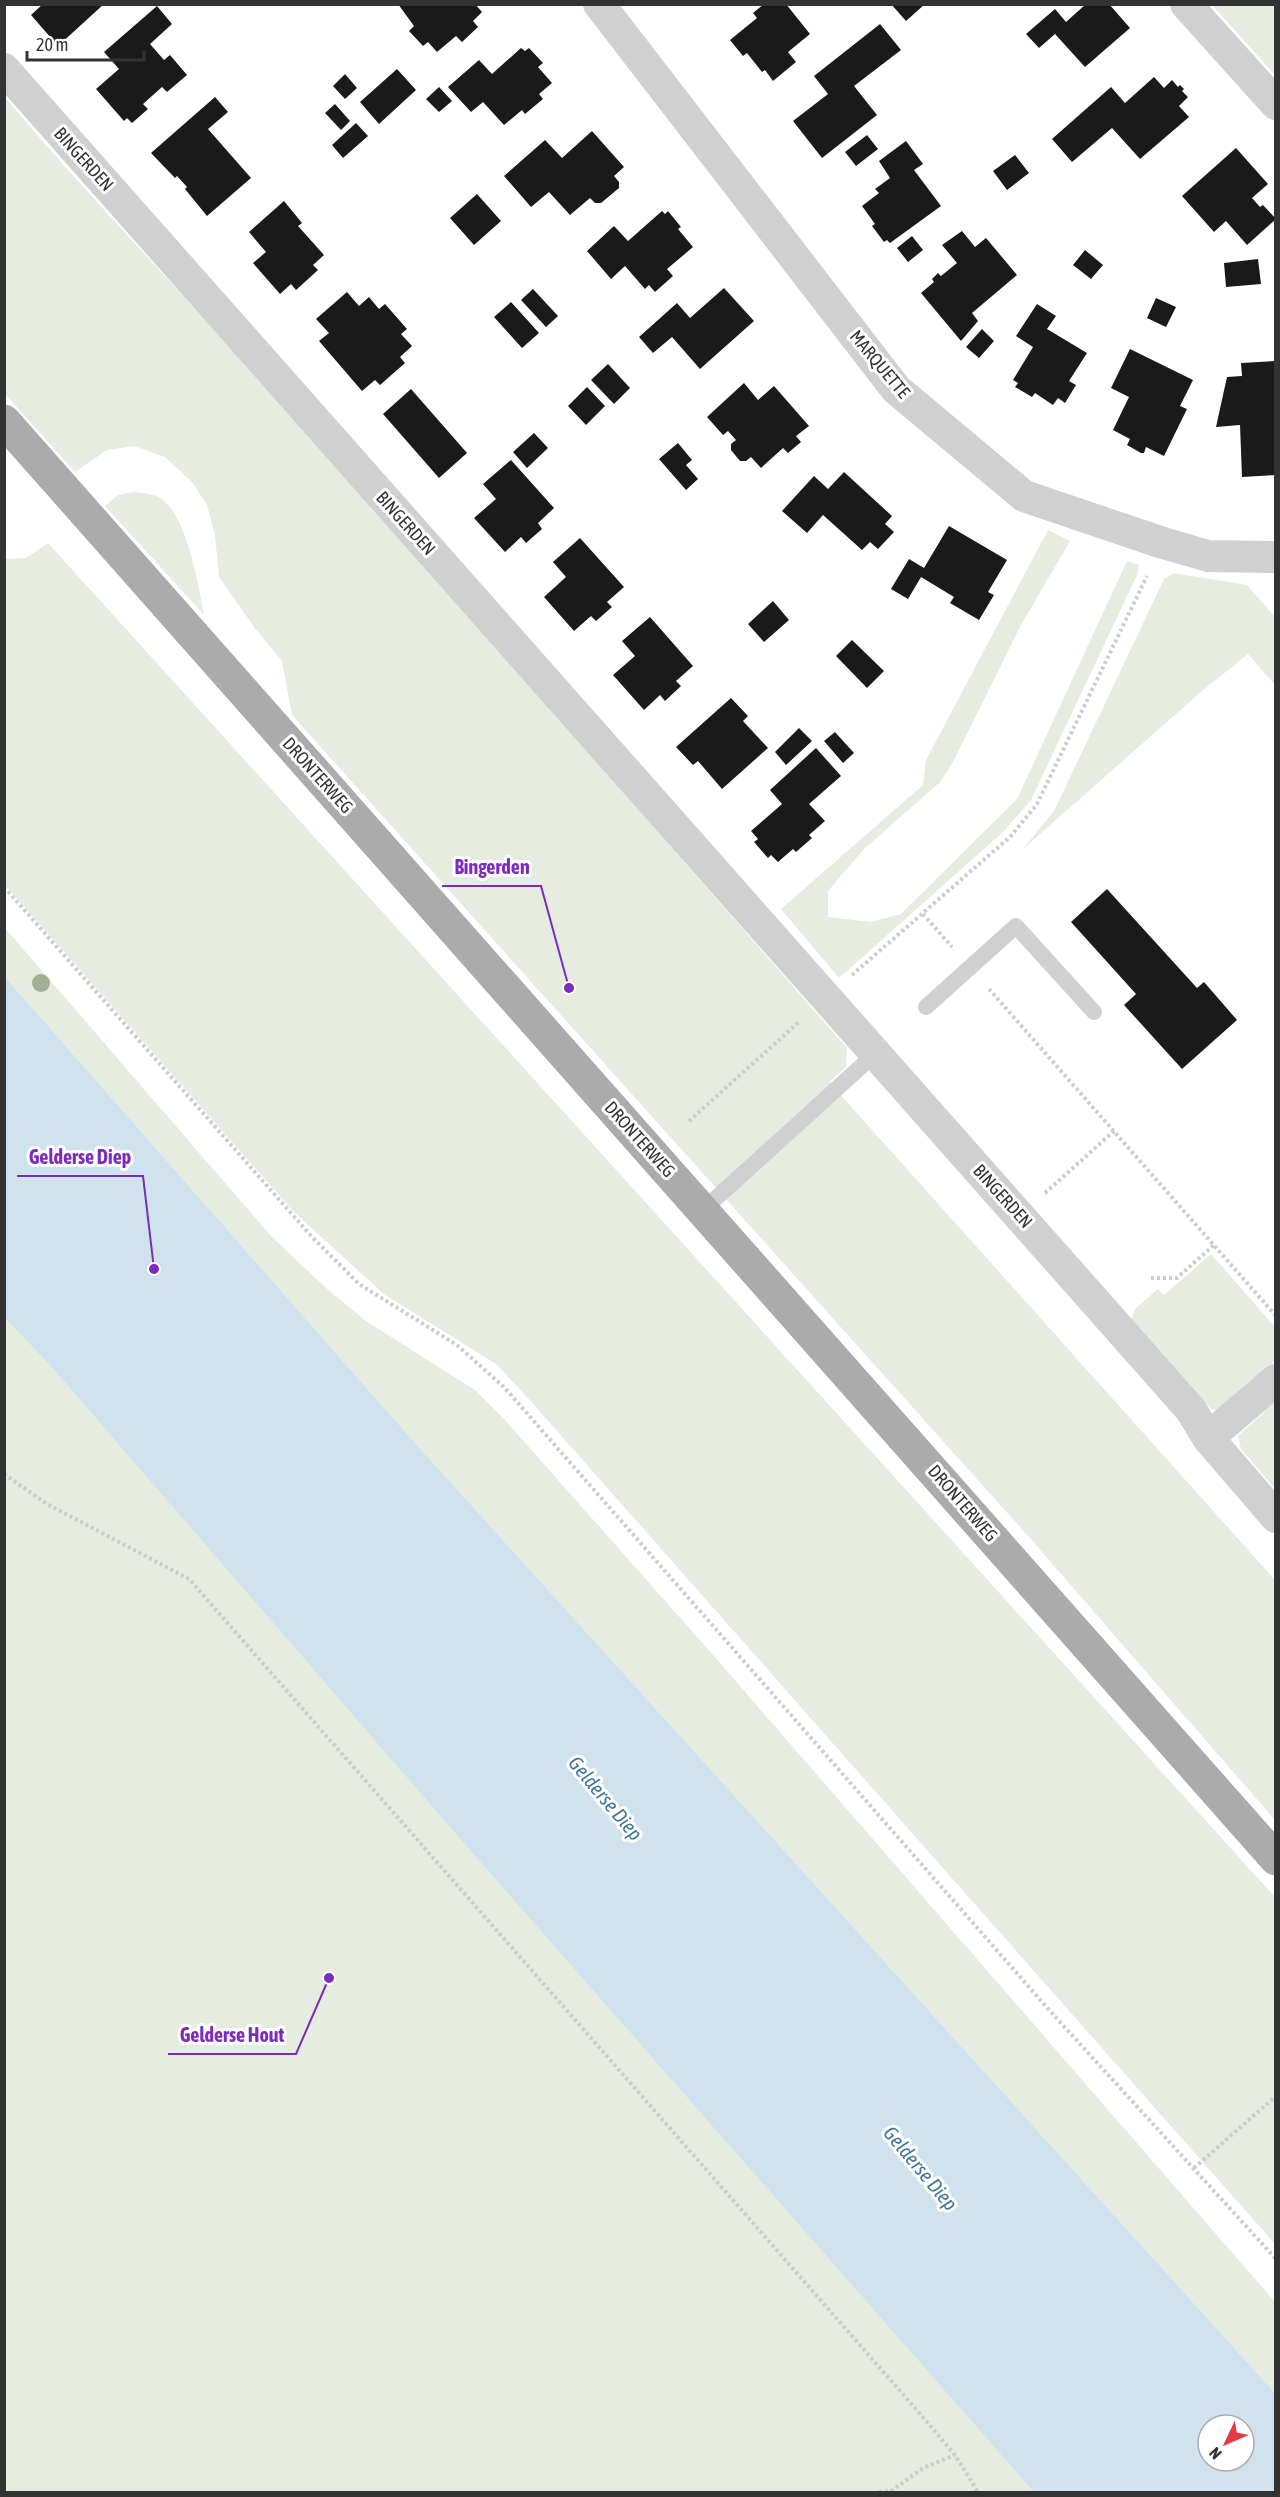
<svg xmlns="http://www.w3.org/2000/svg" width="1280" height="2497" font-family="'Asap Condensed',sans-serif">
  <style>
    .green { fill: #e6ecdf }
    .water { fill: #cfe2ee; fill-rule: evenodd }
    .building { fill: #1a1a1a }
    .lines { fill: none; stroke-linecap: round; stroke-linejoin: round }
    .path { stroke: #cdcdcd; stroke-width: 4; stroke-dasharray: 3 3; stroke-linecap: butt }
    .service { stroke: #d0d0d0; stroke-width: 16 }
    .minor { stroke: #d0d0d0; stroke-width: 32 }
    .primary { stroke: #ababab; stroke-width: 33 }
    .tree { fill: #a2b095 }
    .labels { text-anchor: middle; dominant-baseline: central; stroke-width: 6; stroke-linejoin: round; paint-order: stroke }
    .street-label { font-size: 18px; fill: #333; stroke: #fff }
    .water-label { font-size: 20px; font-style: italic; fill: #3f7597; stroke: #fff }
    .leader { fill: none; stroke: #7b2cbf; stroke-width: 2 }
    .callout-dot { fill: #7b2cbf; stroke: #fff; stroke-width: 2 }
    .callout-label { font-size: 20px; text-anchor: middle; font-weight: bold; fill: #7b2cbf; stroke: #fff; stroke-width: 6; stroke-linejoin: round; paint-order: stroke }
  </style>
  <rect width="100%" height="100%" fill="#fff"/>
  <path class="green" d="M 1212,5 L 1275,5 L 1275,75 Z
    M 4,96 L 65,167 L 314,439 L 847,1048 L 846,1067 L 829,1082 L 1275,1580 L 1275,1820 L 1028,1536 L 292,715 L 282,661 L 254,627 L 219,577 L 215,535 L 207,505 L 192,482 L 165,457 L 134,446 L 107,450 L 75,472 L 5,394 Z
    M 133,492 C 142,493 152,493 160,498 C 186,512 199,587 204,615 L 105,506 L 118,495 Z
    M 1048,530 L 1070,541 L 1021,625 L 952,764 L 940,782 L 863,850 L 828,891 L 828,917 L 871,922 L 901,914 L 1017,799 L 1127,561 L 1139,565 L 1138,573 L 1031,800 L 1003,832 L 839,978 L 781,909 L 923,785 L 926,760 Z
    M 48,543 L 1275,1897 L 1275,2244 L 527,1397 L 496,1364 L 385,1295 L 295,1213 L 5,885 L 5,559 L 26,558 Z
    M 1173,573 L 1247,585 L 1275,617 L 1275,685 L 1248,654 L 1202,691 L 1023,849 L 1054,811 L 1164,579 Z
    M 4,927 L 271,1236 L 326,1288 L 366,1321 L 475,1390 L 504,1419 L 713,1655 L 1275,2302 L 1275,2393 L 415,1443 L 5,977 Z
    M 4,1253 L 1078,2492 L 5,2492 Z
    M 1211,1254 L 1275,1327 L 1275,1361 L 1224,1406 L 1216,1410 L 1211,1409 L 1131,1320 L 1135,1309 L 1158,1289 L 1164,1295 Z
    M 1275,1402 L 1275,1489 L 1241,1449 L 1238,1436 Z"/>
  <path class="water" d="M 5,977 L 415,1443 L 1275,2393 L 1275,2492 L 1034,2492 L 463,1842 L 50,1365 L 5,1318 ZM 1208,2425 L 1244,2425 L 1244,2461 L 1208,2461 Z"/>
  <path class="building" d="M 43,4 L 104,4 L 58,46 L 31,15 Z
    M 398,4 L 475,4 L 482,12 L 473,21 L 478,27 L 462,42 L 456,36 L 437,52 L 428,42 L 423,46 L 409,31 L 414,26 Z
    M 764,4 L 786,4 L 810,34 L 788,52 L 796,62 L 773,81 L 765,70 L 762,72 L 747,53 L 743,56 L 730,40 L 757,18 L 753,13 Z
    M 891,4 L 925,4 L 906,21 Z
    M 1086,4 L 1109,4 L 1130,28 L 1085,67 L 1055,34 L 1039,48 L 1026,34 L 1055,9 L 1066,22 Z
    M 157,6 L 172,24 L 150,44 L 164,60 L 170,55 L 187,75 L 167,92 L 162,87 L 143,104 L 148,109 L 132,123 L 127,118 L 124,121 L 96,89 L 119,69 L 104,52 Z
    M 880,24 L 901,50 L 854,86 L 877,115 L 822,158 L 793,121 L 828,94 L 814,76 Z
    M 521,48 L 525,51 L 529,48 L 543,63 L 538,67 L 552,83 L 539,94 L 543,99 L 525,114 L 522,110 L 504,125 L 483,102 L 471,112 L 448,87 L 479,60 L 492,74 Z
    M 397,69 L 416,90 L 379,124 L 360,102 Z
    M 345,74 L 357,88 L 345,99 L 333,86 Z
    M 1154,77 L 1164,88 L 1172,80 L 1178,87 L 1180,85 L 1184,89 L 1182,91 L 1188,97 L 1179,106 L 1189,117 L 1140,159 L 1112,128 L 1072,162 L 1052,139 L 1111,87 L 1125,103 Z
    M 439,87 L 452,101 L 439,112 L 426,99 Z
    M 215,97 L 228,112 L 208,129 L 251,178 L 207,216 L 185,189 L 187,187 L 177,176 L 175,178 L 151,153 Z
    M 335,104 L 350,121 L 341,130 L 325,113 Z
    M 356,123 L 368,136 L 343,158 L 332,145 Z
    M 592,131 L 624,167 L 614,176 L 619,182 L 619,188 L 601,203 L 595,203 L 590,198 L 570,215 L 549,192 L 531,207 L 504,176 L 545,140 L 562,158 Z
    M 867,135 L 878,149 L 856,166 L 845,152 Z
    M 906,141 L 923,164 L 914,170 L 941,206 L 890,243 L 887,240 L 884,242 L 872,226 L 875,224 L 862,206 L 879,193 L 875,189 L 890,178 L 879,161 Z
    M 1236,148 L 1268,184 L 1252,198 L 1260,207 L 1263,205 L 1276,219 L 1247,245 L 1226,221 L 1214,232 L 1182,196 Z
    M 1015,155 L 1029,173 L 1007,190 L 993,171 Z
    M 477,194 L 501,221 L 474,245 L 450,218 Z
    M 284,201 L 302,223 L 298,226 L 324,255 L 313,265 L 318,270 L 296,290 L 291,284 L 280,294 L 253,263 L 266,252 L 249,232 Z
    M 662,211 L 665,214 L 668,211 L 681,227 L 678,229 L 693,247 L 667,269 L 673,276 L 655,292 L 649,285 L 645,289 L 625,266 L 611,279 L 587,251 L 614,226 L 628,241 Z
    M 962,231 L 975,247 L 986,238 L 1017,275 L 972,313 L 978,321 L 961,341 L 921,293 L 934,282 L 932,279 L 938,273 L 941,276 L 957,263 L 942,245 Z
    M 912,236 L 923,250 L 908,262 L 897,248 Z
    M 1085,250 L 1103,265 L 1091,279 L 1073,265 Z
    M 1258,259 L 1261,284 L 1226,287 L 1224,263 Z
    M 724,288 L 754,321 L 700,369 L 672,337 L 653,353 L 639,337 L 677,303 L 690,318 Z
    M 533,289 L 558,316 L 546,327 L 521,300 Z
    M 347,292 L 359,306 L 369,297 L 379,309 L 385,304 L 407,329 L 401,334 L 412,346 L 400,357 L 405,363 L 380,385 L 375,380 L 362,391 L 319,341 L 329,333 L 316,319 Z
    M 1156,298 L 1176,307 L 1166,327 L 1147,318 Z
    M 511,302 L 539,333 L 522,348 L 494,317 Z
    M 1037,304 L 1056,316 L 1047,329 L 1087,353 L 1069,381 L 1076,385 L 1065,403 L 1058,398 L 1053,405 L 1035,393 L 1032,397 L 1015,387 L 1018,383 L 1013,380 L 1033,347 L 1016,336 Z
    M 982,329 L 994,341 L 979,358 L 966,347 Z
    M 1130,349 L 1193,380 L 1180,406 L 1187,409 L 1164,456 L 1146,447 L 1144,453 L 1141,453 L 1127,445 L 1130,439 L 1113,430 L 1129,397 L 1111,388 Z
    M 1276,361 L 1276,475 L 1242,477 L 1240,425 L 1216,427 L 1227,377 L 1242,376 L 1241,363 Z
    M 608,364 L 630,388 L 614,404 L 591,380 Z
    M 744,383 L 758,400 L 774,386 L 809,426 L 796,436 L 801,442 L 788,453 L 783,448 L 761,468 L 751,457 L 746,461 L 740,461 L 731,450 L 731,444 L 736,440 L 728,431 L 723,435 L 707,417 Z
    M 587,387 L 605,406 L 586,425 L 568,406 Z
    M 411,389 L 467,453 L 439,478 L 383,414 Z
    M 534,433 L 548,448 L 527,468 L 513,452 Z
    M 678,443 L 692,460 L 686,465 L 698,479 L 686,490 L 659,459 Z
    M 511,460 L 554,508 L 538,523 L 542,529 L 526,543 L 521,537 L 505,552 L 474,518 L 496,499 L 483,484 Z
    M 844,472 L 892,516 L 885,524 L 894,532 L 878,549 L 870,542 L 862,550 L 823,515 L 807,533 L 782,511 L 814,476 L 828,489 Z
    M 949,526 L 1007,560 L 988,592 L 994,595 L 979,620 L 950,603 L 954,597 L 921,577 L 908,599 L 891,589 L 909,559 L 924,568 Z
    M 580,538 L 624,587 L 607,602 L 612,607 L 596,621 L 591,616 L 574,631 L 544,597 L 566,577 L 553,562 Z
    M 773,601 L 789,620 L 764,642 L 748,624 Z
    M 650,617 L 693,666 L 676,681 L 681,686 L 665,701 L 660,695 L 644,710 L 613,675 L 635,656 L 622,641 Z
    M 852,640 L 884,671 L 867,688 L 836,656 Z
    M 731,698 L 748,716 L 743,721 L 768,748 L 722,789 L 698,761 L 693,765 L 676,747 Z
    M 799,728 L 812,741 L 786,765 L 775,752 Z
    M 835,732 L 854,753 L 843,763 L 824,741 Z
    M 816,748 L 841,776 L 809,804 L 825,821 L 809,835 L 812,838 L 796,852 L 793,849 L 778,862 L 771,855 L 768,858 L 754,842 L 758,839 L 751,831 L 782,804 L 770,790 Z
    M 1107,889 L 1197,988 L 1204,982 L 1237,1020 L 1182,1069 L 1124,1005 L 1136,994 L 1071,922 Z"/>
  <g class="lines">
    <path class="path" d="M 4,887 L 313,1238 L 359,1284 L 457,1345 L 504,1387 L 1050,2011 L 1276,2259
      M 923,914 L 952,947
      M 852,975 L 1011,836 L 1037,804 L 1147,576
      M 989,989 L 1276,1316
      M 689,1121 L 799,1022
      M 1045,1193 L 1114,1131
      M 1151,1278 L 1177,1278 L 1214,1245
      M 4,1474 L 47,1504 L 189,1579 L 915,2408 L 955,2455 L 978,2492
      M 1194,2168 L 1276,2096
      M 879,2492 L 891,2491 L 923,2468 L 955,2455"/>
    <path class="service" d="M 926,1007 L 1016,926 L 1094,1012
      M 703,1210 L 876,1053"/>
    <path class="minor" d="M 599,4 L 896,389 L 1024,496 L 1163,543 L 1208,556 L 1276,557
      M 1186,4 L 1276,104
      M 4,69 L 1191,1410 L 1208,1438 L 1276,1517
      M 1208,1438 L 1276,1380"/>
    <path class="primary" d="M 4,421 L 1276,1859"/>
  </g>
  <circle class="tree" cx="41" cy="983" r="9"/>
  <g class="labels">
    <g class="street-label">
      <text transform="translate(84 159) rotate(48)">BINGERDEN</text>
      <text transform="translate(880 364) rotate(50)">MARQUETTE</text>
      <text transform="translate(406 523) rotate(48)">BINGERDEN</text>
      <text transform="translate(318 775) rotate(48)">DRONTERWEG</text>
      <text transform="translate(640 1139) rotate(48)">DRONTERWEG</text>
      <text transform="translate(1003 1196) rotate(48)">BINGERDEN</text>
      <text transform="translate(963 1503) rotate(49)">DRONTERWEG</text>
    </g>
    <g class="water-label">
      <text transform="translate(606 1798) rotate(50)">Gelderse Diep</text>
      <text transform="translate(921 2168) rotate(50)">Gelderse Diep</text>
    </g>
  </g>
  <path class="leader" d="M569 988L541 886H442M154 1269L143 1176H17M329 1978L296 2054H168"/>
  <g class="callout-dot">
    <circle cx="569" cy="988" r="6"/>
    <circle cx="154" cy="1269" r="6"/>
    <circle cx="329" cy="1978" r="6"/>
  </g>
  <g class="callout-label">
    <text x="492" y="874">Bingerden</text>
    <text x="80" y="1164">Gelderse Diep</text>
    <text x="232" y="2042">Gelderse Hout</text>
  </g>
  <rect width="1280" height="2497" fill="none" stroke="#333333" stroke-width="12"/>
  <g transform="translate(1226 2443) rotate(226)"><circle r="28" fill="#ffffff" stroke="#adadad" stroke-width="1.5"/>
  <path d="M0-4.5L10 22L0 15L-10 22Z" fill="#e63946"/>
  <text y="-9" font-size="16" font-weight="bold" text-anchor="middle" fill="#333333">N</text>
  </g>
  <path d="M27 51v9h117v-9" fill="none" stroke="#333333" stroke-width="3"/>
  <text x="36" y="51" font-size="18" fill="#333333" stroke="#ffffff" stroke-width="4.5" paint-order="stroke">20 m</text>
</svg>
